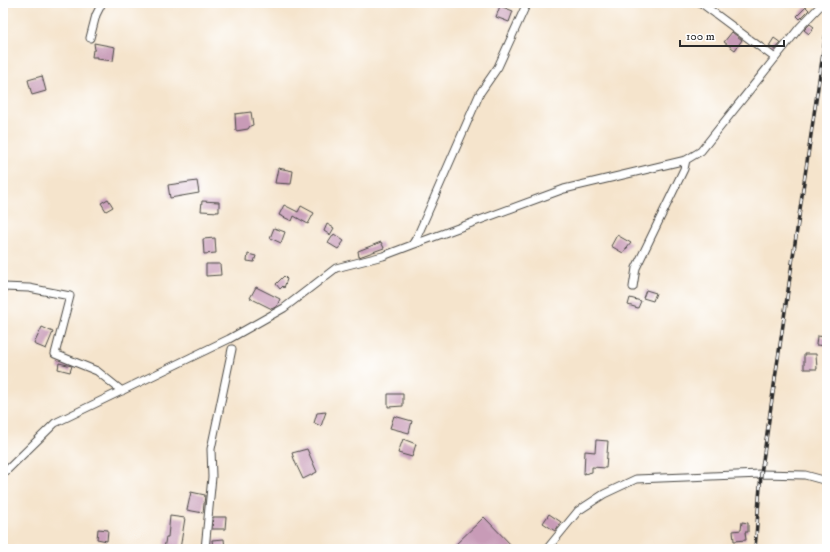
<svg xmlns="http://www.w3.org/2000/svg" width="830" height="552" font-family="'IM FELL DW Pica',serif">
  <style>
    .building { fill: #c89bb7 }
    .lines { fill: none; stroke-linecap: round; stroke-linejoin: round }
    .street-casing { stroke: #494743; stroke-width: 9 }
    .street { stroke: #fff; stroke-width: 7 }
    .rail-casing { stroke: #2b2b2b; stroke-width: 3.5 }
    .rail { stroke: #fff; stroke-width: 2; stroke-dasharray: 6; stroke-linecap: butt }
  </style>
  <rect width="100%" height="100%" fill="#fff"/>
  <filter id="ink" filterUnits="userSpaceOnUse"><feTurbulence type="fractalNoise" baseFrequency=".025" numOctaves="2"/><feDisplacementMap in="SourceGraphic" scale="8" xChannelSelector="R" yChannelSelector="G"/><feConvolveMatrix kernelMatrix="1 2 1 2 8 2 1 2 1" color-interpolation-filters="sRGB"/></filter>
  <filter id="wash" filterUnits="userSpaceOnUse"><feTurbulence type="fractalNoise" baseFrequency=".012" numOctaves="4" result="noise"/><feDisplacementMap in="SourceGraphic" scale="16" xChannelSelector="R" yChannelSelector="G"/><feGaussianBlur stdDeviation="0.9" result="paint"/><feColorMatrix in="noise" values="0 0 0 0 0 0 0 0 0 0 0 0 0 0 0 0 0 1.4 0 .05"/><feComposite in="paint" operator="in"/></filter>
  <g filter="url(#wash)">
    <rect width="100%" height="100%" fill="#f5e4cc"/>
    <g id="blocks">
      <path class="building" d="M 500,6 L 513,11 L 509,22 L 496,17 Z
        M 806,7 L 809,10 L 800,19 L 797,16 Z
        M 810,24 L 814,27 L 809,34 L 804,30 Z
        M 732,32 L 742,40 L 735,50 L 724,42 Z
        M 774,38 L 781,43 L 775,50 L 769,46 Z
        M 94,43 L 115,47 L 113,61 L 97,59 L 97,57 L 92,57 L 93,50 L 95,50 Z
        M 42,76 L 46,91 L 32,95 L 28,80 Z
        M 251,112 L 253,125 L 250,126 L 248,129 L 236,131 L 235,114 Z
        M 278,168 L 293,171 L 291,184 L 275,183 Z
        M 197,181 L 199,193 L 170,198 L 168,185 Z
        M 108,199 L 113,207 L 106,211 L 101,203 Z
        M 202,201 L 219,202 L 219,212 L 201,211 Z
        M 284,205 L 298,212 L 301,206 L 314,213 L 308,224 L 294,216 L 292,221 L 279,215 Z
        M 327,224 L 334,228 L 330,235 L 324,231 Z
        M 274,228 L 285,232 L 281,243 L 270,238 Z
        M 334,234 L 344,241 L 338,249 L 328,243 Z
        M 617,235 L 631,243 L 623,253 L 611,246 Z
        M 215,238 L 216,253 L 204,254 L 203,239 Z
        M 381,242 L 384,248 L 359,257 L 358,251 Z
        M 248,254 L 256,256 L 254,262 L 247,261 Z
        M 206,264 L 220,264 L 221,275 L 206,276 Z
        M 284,276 L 287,279 L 284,288 L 283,286 L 280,289 L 276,284 Z
        M 256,287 L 280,299 L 277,306 L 272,309 L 250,298 Z
        M 646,290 L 656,293 L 653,301 L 643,298 Z
        M 630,298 L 641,301 L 638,308 L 628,305 Z
        M 42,327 L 53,332 L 46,349 L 34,344 Z
        M 817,336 L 827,337 L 827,346 L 816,345 Z
        M 804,354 L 816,354 L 817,369 L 804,369 Z
        M 59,363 L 72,366 L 70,372 L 58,369 Z
        M 388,394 L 403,394 L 403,406 L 388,407 Z
        M 326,412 L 321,426 L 314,423 L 317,413 Z
        M 394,416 L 412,421 L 409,433 L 390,428 Z
        M 403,439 L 416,444 L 412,457 L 398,453 Z
        M 596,440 L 608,441 L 606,468 L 592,467 L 592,472 L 584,474 L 585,451 L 595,452 Z
        M 307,449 L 317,472 L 303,479 L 295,462 L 292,453 Z
        M 191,492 L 205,495 L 203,513 L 187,510 Z
        M 549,514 L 561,522 L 555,531 L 543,523 Z
        M 170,516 L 185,518 L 180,549 L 164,549 L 166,537 L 168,537 Z
        M 213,517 L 226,517 L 225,529 L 212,529 Z
        M 484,517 L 515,549 L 451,549 Z
        M 742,522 L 748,523 L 748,532 L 745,532 L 746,540 L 734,541 L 733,531 L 741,530 Z
        M 98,529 L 108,530 L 107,541 L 97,539 Z
        M 224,539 L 225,549 L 213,549 L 212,540 Z"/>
    </g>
  </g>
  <g filter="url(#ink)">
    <use href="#blocks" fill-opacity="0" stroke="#494743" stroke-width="1"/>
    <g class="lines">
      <defs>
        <path id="street" d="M 701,3 L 775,58
          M 90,38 L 96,15 L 102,3
          M 412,245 L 564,189 L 686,160 L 701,151 L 800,27 L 823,3
          M 3,287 L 29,288 L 70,296 L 55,354 L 97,371 L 122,391
          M 633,287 L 636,268 L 684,169 L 686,160
          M 3,474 L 55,423 L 229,339 L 284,308 L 336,268 L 383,256 L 412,245 L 417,237 L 480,93 L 498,67 L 527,3
          M 205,549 L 212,477 L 211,449 L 232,349
          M 547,549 L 578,511 L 604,494 L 636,479 L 761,474 L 805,475 L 827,481"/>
      </defs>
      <use href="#street" class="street-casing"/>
      <use href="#street" class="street"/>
      <defs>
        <path id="rail" d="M 755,549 L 761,474 L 827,26"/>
      </defs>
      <use href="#rail" class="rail-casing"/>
      <use href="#rail" class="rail"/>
    </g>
  </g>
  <rect width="830" height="552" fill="none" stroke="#fff" stroke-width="16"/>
  <path d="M680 40v6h104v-6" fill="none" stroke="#2b2b2b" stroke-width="2"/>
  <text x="686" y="40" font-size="12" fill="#2b2b2b" stroke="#ffffff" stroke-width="3" paint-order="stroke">100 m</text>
</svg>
